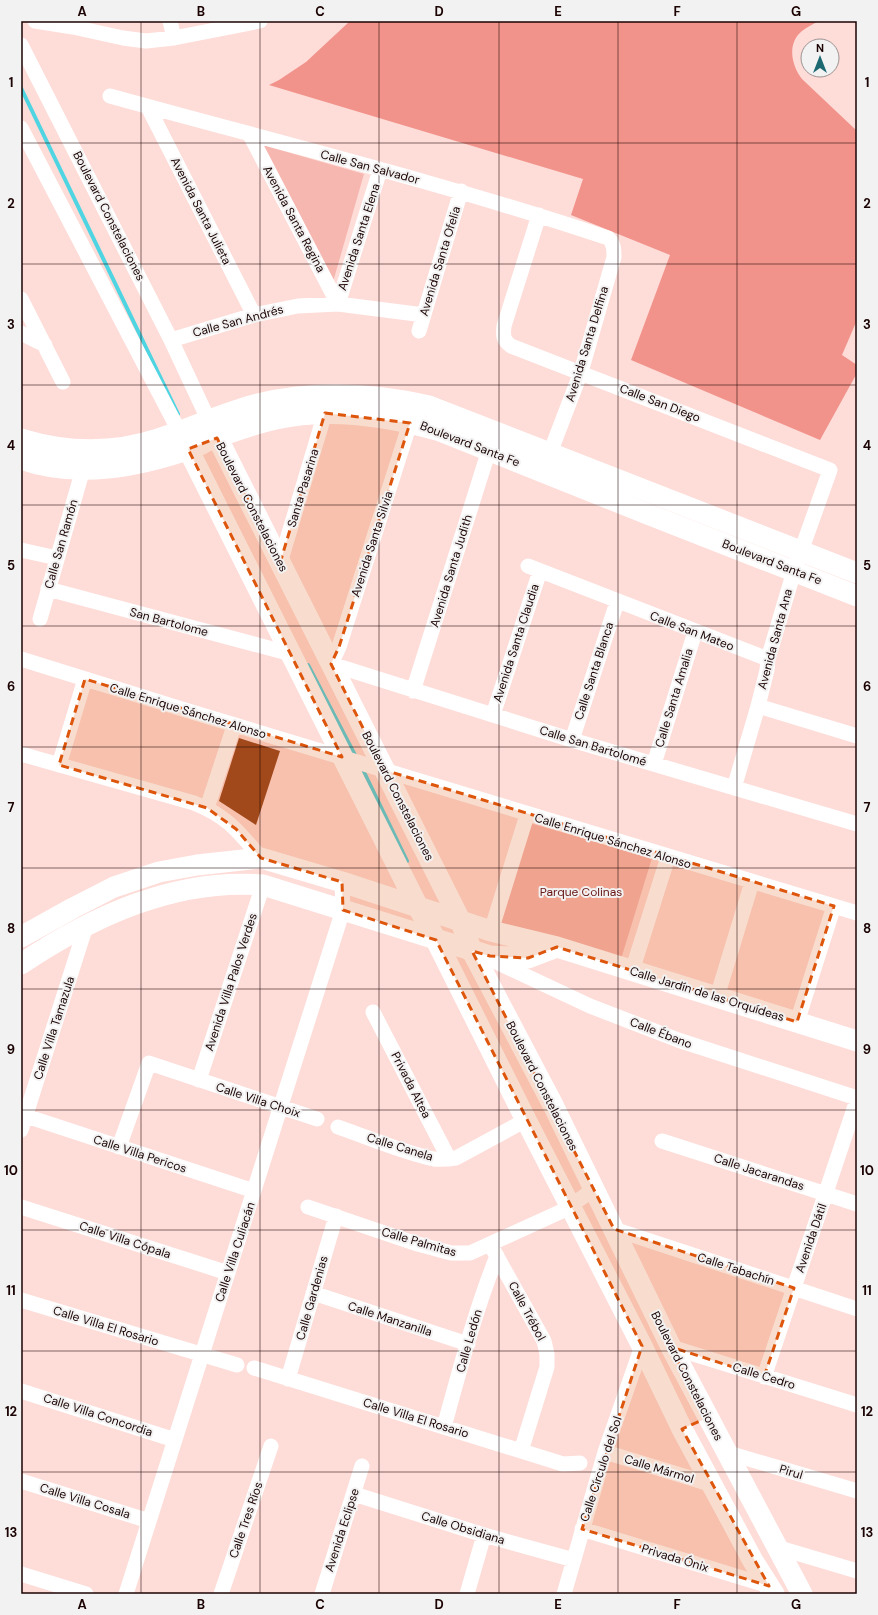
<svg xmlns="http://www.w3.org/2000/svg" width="878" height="1615" font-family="'DM Sans',sans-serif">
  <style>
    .green { fill: #f6b7b0 }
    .forest { fill: #f1938b }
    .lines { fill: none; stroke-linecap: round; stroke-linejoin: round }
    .stream { stroke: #4fd4e2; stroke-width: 4 }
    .building { fill: #934720 }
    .street { stroke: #fff; stroke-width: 15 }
    .secondary { stroke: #fff; stroke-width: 21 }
    .marked { fill: #de550c; fill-opacity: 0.2; stroke: #de550c; stroke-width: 3; stroke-dasharray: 8 5; stroke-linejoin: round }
    .grid { fill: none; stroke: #1b0303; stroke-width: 1; stroke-opacity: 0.55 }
    .labels { text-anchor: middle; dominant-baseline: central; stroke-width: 4; stroke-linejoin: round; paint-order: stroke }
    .street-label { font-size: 12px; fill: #1b0303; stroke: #f2f2f2 }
    .park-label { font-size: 12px; fill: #671515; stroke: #f2f2f2 }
    .neatline { fill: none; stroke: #1b0303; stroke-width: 1.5 }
    .grid-label { font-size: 13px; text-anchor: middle; font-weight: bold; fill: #1b0303 }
  </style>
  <rect width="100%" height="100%" fill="#fedcd8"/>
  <path class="green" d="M 259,144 L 364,174 L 333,282 Z
    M 526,822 L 652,858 L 621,959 L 497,922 Z"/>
  <path class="forest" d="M 350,21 L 819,21 C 813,24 807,27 802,31 C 787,43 791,65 802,79 L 857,131 L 857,320 L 842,355 L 857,365 L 857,373 L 820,440 L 631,360 L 670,255 L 571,215 L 583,179 L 269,85 L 279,80 L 306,62 Z"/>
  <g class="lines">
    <path class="stream" d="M 21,88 L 178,414
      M 308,665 L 357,759
      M 362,768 L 407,861"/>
  </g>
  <path class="building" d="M 239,738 L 280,751 L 256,825 L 219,801 Z"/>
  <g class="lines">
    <path class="street" d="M 35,21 L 73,27 L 123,38 L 146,41 L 174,38 L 260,21
      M 170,21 L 174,38
      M 21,45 L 171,340 L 208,419
      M 110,96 C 276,142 444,183 608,238 C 614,243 614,250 614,257 L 581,372 L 550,453
      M 148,107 L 254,315
      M 21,128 L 179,431
      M 250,135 L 338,304
      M 539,215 L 504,326 C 503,336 503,340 511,346 L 830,470 L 794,571 L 768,659 L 767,670 L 758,706 L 734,788
      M 21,299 L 63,382
      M 338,304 L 380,170
      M 419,331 L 461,191
      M 21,333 L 45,345
      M 171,340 L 254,315 L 298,306 L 338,304 L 424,315
      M 410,423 L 339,647 L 331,664 L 572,740 L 857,824
      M 21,550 L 57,558
      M 280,563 L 325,413
      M 528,566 L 768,659
      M 48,589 L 291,654
      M 40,619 L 83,469
      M 21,659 C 299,746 578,830 857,913
      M 413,691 L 489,450
      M 758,706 L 857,736
      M 493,715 L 540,571
      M 572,740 L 617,602
      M 21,754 L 194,803 C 227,816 238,831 261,858
      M 654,764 L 695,632
      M 59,765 L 85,679
      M 207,808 L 234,726
      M 491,931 L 527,815
      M 490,959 L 590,1006 L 678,1040 L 857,1098
      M 632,971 L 668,857
      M 717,997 L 752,882
      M 373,1012 L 449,1159
      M 797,1022 L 834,906
      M 199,1080 L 263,885
      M 26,1116 L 254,1191
      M 338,1127 C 367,1137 404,1153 434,1159 C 441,1160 449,1159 456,1158 L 526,1120
      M 21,1130 L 86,926
      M 662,1141 L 857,1204
      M 119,1147 L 149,1063 L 317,1119
      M 21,1207 L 228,1273
      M 308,1207 L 414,1243 L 451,1253 L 470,1253 L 571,1207 C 577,1199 587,1196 594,1188
      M 614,1229 L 857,1309
      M 490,1244 L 544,1341 L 547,1354 L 547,1367 L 521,1451
      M 313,1293 L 468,1344
      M 21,1300 L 237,1365
      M 671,1347 L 857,1405
      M 254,1368 L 563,1464 L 580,1463
      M 764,1377 L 857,1100
      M 288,1379 L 336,1216
      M 21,1391 L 175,1440
      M 444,1427 C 460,1369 475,1311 497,1256
      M 605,1452 L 713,1485
      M 725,1452 L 857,1491
      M 21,1481 L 149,1521
      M 354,1494 L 484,1535 L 574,1560
      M 582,1529 L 769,1586
      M 776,1547 L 857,1571
      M 21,1574 L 86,1594
      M 126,1594 L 343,910 L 342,882
      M 221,1594 L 271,1446
      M 322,1594 L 362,1466
      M 467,1594 L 484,1535
      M 564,1594 L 605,1452 L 642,1346"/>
    <path class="secondary" d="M 208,419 L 460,920 L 472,951 L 553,1105 L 671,1347 L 802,1594
      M 179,431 L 417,905 L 436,940 L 526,1120 L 642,1346 L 682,1429 L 753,1561 L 774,1594
      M 21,439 C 67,453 112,454 158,439 C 192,428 223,413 258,404 C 314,390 373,393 429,406 L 857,573
      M 21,459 C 78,479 137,467 193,448 C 198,446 204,443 209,440 C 231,432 253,424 276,419 C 330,407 388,416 440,431 L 650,515 L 857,596
      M 21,937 L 73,908 L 114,887 L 159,872 L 197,865 L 261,858 L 342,882 L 491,931 L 557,947 L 857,1041
      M 21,964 C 93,916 175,878 263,885 L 490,956 L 528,958 L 557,947"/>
  </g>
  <path class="marked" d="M 325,413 L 410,423 L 339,647 L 331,664 L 384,770 L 834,906 L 797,1022 L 557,947 L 528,958 L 490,956 L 472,951 L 614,1229 L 794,1288 L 764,1377 L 671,1347 L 707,1418 L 682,1429 L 769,1586 L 582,1529 L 642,1346 L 436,940 L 343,910 L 342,882 L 261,858 L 236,829 L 207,808 L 59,765 L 85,679 L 342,757 L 188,449 L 217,438 L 280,563 Z"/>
  <path class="grid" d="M 141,21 L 141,1594M 260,21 L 260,1594M 379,21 L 379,1594M 499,21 L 499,1594M 618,21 L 618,1594M 737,21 L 737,1594M 21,143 L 857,143M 21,264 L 857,264M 21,385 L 857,385M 21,505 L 857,505M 21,626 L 857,626M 21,747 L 857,747M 21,868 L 857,868M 21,989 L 857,989M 21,1110 L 857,1110M 21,1230 L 857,1230M 21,1351 L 857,1351M 21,1472 L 857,1472"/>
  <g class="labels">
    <g class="street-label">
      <text transform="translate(370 167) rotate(15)">Calle San Salvador</text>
      <text transform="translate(201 211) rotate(63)">Avenida Santa Julieta</text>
      <text transform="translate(109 216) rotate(63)">Boulevard Constelaciones</text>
      <text transform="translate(294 219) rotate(62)">Avenida Santa Regina</text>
      <text transform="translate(359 237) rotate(-72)">Avenida Santa Elena</text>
      <text transform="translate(440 261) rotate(-73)">Avenida Santa Ofelia</text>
      <text transform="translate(238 321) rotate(-15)">Calle San Andrés</text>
      <text transform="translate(587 344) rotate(-73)">Avenida Santa Delfina</text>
      <text transform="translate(660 403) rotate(21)">Calle San Diego</text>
      <text transform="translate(470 444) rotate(21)">Boulevard Santa Fe</text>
      <text transform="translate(303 488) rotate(-73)">Santa Pasarina</text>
      <text transform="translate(252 507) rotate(63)">Boulevard Constelaciones</text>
      <text transform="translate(61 544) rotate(-74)">Calle San Ramón</text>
      <text transform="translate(372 544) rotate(-72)">Avenida Santa Silvia</text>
      <text transform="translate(772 562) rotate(21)">Boulevard Santa Fe</text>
      <text transform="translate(451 571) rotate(-73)">Avenida Santa Judith</text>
      <text transform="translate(169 622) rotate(15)">San Bartolome</text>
      <text transform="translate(692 631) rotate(21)">Calle San Mateo</text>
      <text transform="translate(775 639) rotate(-75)">Avenida Santa Ana</text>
      <text transform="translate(516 643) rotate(-72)">Avenida Santa Claudia</text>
      <text transform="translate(594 671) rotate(-72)">Calle Santa Blanca</text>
      <text transform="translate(674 698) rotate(-73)">Calle Santa Amalia</text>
      <text transform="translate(188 711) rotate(17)">Calle Enrique Sánchez Alonso</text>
      <text transform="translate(593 746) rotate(17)">Calle San Bartolomé</text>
      <text transform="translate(398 796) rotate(63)">Boulevard Constelaciones</text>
      <text transform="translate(613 841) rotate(17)">Calle Enrique Sánchez Alonso</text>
      <text transform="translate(231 982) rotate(-72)">Avenida Villa Palos Verdes</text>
      <text transform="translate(707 994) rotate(17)">Calle Jardín de las Orquídeas</text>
      <text transform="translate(54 1028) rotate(-72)">Calle Villa Tamazula</text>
      <text transform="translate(661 1033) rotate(21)">Calle Ébano</text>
      <text transform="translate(411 1085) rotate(63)">Privada Altea</text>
      <text transform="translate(542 1086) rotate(63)">Boulevard Constelaciones</text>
      <text transform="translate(258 1100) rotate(18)">Calle Villa Choix</text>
      <text transform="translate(400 1147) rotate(17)">Calle Canela</text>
      <text transform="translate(140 1154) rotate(18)">Calle Villa Pericos</text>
      <text transform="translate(759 1172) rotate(18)">Calle Jacarandas</text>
      <text transform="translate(811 1238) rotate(-71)">Avenida Dátil</text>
      <text transform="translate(125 1240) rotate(18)">Calle Villa Cópala</text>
      <text transform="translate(419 1242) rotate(16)">Calle Palmitas</text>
      <text transform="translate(235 1252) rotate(-72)">Calle Villa Culiacán</text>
      <text transform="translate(736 1269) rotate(18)">Calle Tabachín</text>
      <text transform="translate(312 1298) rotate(-74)">Calle Gardenias</text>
      <text transform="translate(527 1311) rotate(62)">Calle Trébol</text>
      <text transform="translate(390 1319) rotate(18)">Calle Manzanilla</text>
      <text transform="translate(106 1326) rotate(17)">Calle Villa El Rosario</text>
      <text transform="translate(469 1341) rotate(-74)">Calle Ledón</text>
      <text transform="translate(687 1376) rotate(63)">Boulevard Constelaciones</text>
      <text transform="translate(764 1376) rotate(17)">Calle Cedro</text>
      <text transform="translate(98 1415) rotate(18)">Calle Villa Concordia</text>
      <text transform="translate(416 1418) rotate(17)">Calle Villa El Rosario</text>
      <text transform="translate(601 1469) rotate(-72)">Calle Círculo del Sol</text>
      <text transform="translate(659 1469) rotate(17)">Calle Mármol</text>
      <text transform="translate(791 1472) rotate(17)">Pirul</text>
      <text transform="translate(85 1501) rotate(17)">Calle Villa Cosala</text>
      <text transform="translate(246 1520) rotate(-71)">Calle Tres Ríos</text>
      <text transform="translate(463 1528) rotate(17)">Calle Obsidiana</text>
      <text transform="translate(342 1530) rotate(-72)">Avenida Eclipse</text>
      <text transform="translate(675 1558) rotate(17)">Privada Ónix</text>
    </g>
    <g class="park-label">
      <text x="581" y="892">Parque Colinas</text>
    </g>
  </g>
  <rect width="878" height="1615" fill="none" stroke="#f2f2f2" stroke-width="44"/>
  <g transform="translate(820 58)"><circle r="19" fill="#f2f2f2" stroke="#9c9292"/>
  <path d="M0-3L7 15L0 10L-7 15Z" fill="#1c6870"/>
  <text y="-6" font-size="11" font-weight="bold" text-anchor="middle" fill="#1b0303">N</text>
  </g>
  <rect x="22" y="22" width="834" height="1571" class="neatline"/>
  <g class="grid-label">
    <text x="82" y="16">A</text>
    <text x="201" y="16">B</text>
    <text x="320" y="16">C</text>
    <text x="439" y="16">D</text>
    <text x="558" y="16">E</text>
    <text x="677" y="16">F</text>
    <text x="796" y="16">G</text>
    <text x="11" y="87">1</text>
    <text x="867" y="87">1</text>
    <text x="11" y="208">2</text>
    <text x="867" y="208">2</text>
    <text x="11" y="329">3</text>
    <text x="867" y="329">3</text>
    <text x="11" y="450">4</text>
    <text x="867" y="450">4</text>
    <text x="11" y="570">5</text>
    <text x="867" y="570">5</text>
    <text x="11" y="691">6</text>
    <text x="867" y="691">6</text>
    <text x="11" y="812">7</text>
    <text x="867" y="812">7</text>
    <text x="11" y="933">8</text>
    <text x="867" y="933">8</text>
    <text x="11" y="1054">9</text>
    <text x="867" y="1054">9</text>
    <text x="11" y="1175">10</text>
    <text x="867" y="1175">10</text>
    <text x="11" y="1295">11</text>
    <text x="867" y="1295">11</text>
    <text x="11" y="1416">12</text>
    <text x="867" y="1416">12</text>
    <text x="11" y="1537">13</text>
    <text x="867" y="1537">13</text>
    <text x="82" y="1609">A</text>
    <text x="201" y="1609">B</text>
    <text x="320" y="1609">C</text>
    <text x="439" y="1609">D</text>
    <text x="558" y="1609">E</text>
    <text x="677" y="1609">F</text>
    <text x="796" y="1609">G</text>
  </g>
</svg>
